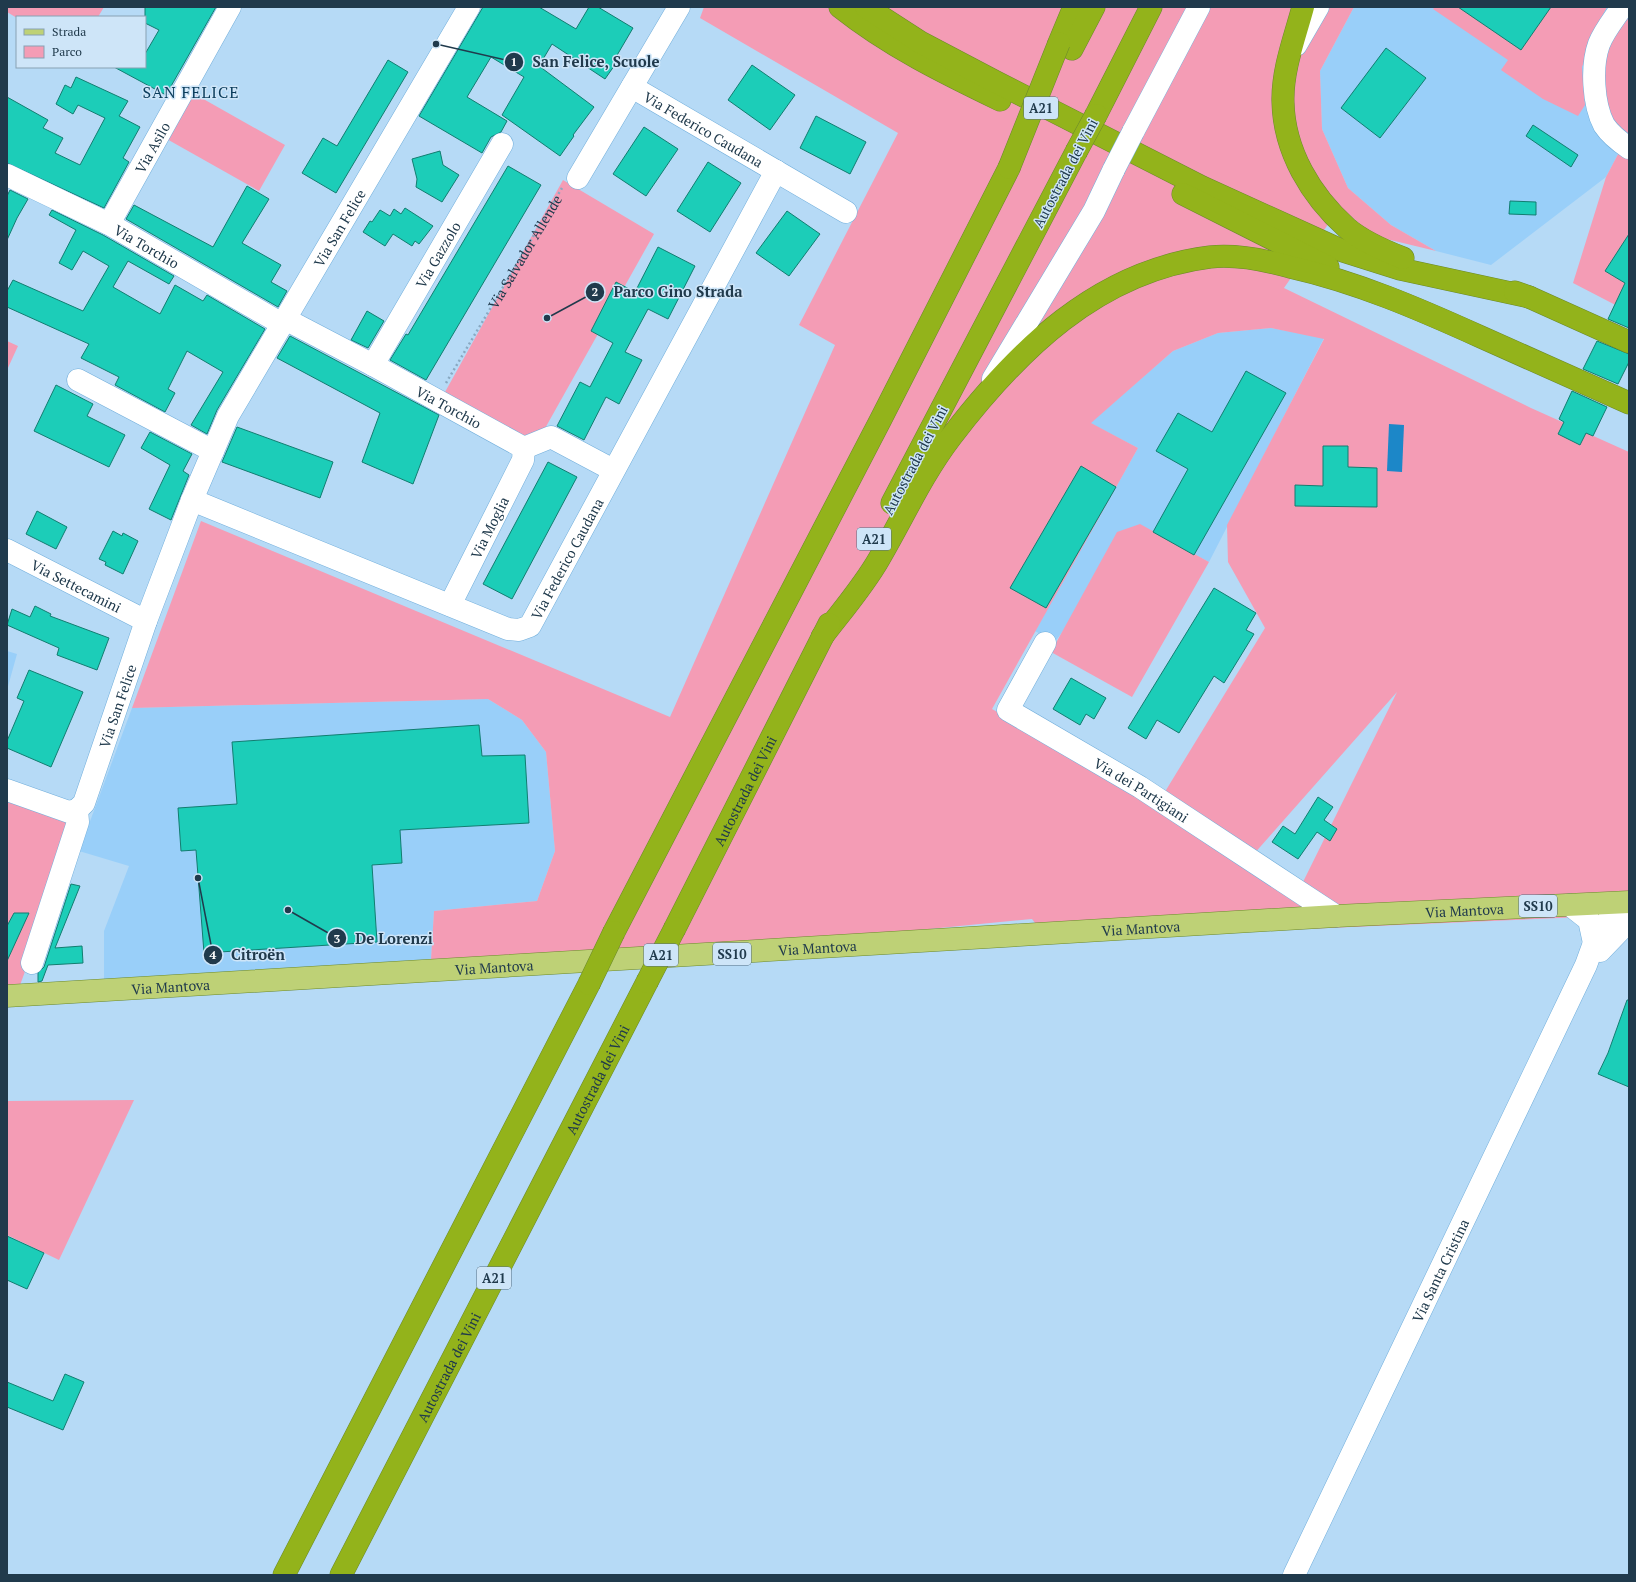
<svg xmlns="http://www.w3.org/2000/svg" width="1636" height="1582" font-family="'PT Serif',serif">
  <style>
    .built { fill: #99cff9 }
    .green { fill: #f49cb5; fill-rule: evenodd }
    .water { fill: #1c87c8 }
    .building { fill: #1ccdb8; stroke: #127d70 }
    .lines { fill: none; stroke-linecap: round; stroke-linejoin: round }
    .minor-casing { stroke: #71aedb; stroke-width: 23 }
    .major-casing { stroke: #6b892c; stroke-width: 23 }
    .highway-casing { stroke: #6b892c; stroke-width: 23 }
    .path { stroke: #88a9c2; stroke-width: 2.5; stroke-dasharray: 2 3; stroke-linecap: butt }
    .minor { stroke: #fff; stroke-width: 22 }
    .major { stroke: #bed176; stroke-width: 22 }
    .highway { stroke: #93b31b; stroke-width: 22 }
    .minor-bridge-casing { stroke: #71aedb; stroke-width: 23; stroke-linecap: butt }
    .highway-bridge-casing { stroke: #6b892c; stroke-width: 23; stroke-linecap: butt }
    .minor-bridge { stroke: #fff; stroke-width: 22 }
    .highway-bridge { stroke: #93b31b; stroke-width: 22 }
    .labels { text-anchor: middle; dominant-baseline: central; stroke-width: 3; stroke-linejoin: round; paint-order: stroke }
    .shield { fill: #cee5f8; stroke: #546d80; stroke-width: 1 }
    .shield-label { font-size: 13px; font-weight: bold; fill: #203a4c }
    .street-label { font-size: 14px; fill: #203a4c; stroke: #cee5f8 }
    .quarter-label { font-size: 16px; letter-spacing: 1px; fill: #0b3c5b; stroke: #cee5f8 }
    .leader { fill: none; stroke: #203a4c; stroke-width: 1.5 }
    .callout-dot { fill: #203a4c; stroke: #cee5f8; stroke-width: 1.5 }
    .mark-label { font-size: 12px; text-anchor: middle; font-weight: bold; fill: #fff }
    .callout-label { font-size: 15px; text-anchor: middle; font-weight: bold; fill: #203a4c; stroke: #cee5f8; stroke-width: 3; stroke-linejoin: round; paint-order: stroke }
  </style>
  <rect width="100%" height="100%" fill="#b6daf6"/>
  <path class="built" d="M 1354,7 L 1629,7 L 1626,139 L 1606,177 L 1491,265 L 1436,251 L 1391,225 L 1348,188 L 1322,129 L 1320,71 Z
    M 1271,328 L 1324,338 L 1209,562 L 1140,525 L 1055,642 L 1035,631 L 1138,448 L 1090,423 L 1173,351 L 1218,333 Z
    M 7,651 L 17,654 L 7,690 Z
    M 488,699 L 522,720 L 546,752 L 555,851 L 537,901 L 434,911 L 431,959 L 104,983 L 104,931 L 129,866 L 79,851 L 132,708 Z"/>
  <path class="green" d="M 7,7 L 104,7 L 98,17 L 17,18 L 7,12 Z
    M 704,7 L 1354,7 L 1320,71 L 1322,129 L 1348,188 L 1391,225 L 1436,251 L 1374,236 L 1340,207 L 1284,288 L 1531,408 L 1629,452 L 1629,915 L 1048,940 L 1032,919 L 736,948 L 568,957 L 431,959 L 434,911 L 537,901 L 555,851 L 546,752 L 522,720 L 488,699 L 132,708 L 201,521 L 670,717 L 835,345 L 799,325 L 898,133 L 700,18 ZM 1271,328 L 1324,339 L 1227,525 L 1228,562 L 1265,628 L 1163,795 L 1087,763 L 992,709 L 1138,448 L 1091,423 L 1173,351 L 1218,333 ZM 1397,692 L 1301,886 L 1253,855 Z
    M 1435,7 L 1607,7 L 1599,22 L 1582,67 L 1585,105 L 1578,116 L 1543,99 L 1501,70 L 1508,60 L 1433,9 Z
    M 1629,8 L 1629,312 L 1573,283 L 1606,177 L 1626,139 L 1600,104 L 1597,54 Z
    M 191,92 L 285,145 L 259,191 L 165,138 Z
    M 563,180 L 654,234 L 534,448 L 440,401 Z
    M 7,341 L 18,346 L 7,370 Z
    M 1140,524 L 1209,562 L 1132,697 L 1051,652 L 1117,532 Z
    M 7,792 L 78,817 L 67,855 L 19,988 L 7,988 Z
    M 134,1100 L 59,1260 L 7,1235 L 7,1101 Z"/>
  <path class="water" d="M 1389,424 L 1404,425 L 1402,472 L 1387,471 Z"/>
  <path class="building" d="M 145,7 L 216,7 L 166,95 L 114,67 L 145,67 L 145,54 L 159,30 L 145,23 Z
    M 483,7 L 539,7 L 576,29 L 589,7 L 598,7 L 633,28 L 616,57 L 619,59 L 605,79 L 552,44 L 539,66 L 594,107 L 573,135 L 574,136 L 560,156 L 502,115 L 524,77 L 491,57 L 467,97 L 507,121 L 501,132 L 491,137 L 482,153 L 419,116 Z
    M 1458,7 L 1551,7 L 1521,50 Z
    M 1386,48 L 1426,78 L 1380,138 L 1341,108 Z
    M 388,60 L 408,72 L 336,193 L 302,173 L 323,138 L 337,146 Z
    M 752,65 L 795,95 L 770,130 L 728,100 Z
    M 76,77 L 128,101 L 119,116 L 140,127 L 123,158 L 129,162 L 104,208 L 7,163 L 7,97 L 48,120 L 43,128 L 63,138 L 55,153 L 80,165 L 105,118 L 78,105 L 73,114 L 56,104 L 65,85 L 71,88 Z
    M 816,116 L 866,142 L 850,174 L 800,148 Z
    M 1533,125 L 1578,155 L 1571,167 L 1526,136 Z
    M 644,127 L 678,149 L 646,196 L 613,174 Z
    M 440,151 L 443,165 L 459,175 L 442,202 L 416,187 L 417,179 L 412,159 Z
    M 708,162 L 741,183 L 710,232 L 677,211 Z
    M 508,166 L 541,185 L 426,380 L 390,360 L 406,334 L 408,335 Z
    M 247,186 L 269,199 L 242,243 L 281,265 L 271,282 L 287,291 L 278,307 L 126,219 L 134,205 L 213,247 Z
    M 10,190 L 28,199 L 17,218 L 7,240 L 7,196 Z
    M 1510,201 L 1536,202 L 1536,215 L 1509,214 Z
    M 405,208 L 433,226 L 419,244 L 415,241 L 412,246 L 393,234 L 385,246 L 363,232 L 370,221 L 372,222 L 380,210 L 390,216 L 394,209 L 401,214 Z
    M 52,210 L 103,235 L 174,276 L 169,284 L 128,261 L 113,287 L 160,314 L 175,285 L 203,301 L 207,295 L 265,329 L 217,410 L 207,434 L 191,425 L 223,372 L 187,351 L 168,389 L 175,393 L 165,412 L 115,385 L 119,377 L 81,358 L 89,344 L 7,307 L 7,291 L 13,280 L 83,311 L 109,266 L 83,251 L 72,270 L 59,263 L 76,230 L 49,215 Z
    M 787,211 L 820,234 L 789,276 L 756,253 Z
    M 1629,234 L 1629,328 L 1608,319 L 1625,283 L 1605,271 Z
    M 658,247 L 695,266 L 668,319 L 648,309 L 625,352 L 642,360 L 619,404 L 606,397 L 584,440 L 557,426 L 580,382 L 590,387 L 613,343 L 591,331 L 616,282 L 635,292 Z
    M 367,311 L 384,321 L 368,348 L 351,340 Z
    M 290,336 L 439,415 L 413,484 L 362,462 L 380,413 L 277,358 Z
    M 1597,341 L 1629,354 L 1629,362 L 1618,384 L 1583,369 Z
    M 1246,371 L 1286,393 L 1194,555 L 1153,532 L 1188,469 L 1156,451 L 1178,413 L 1212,432 Z
    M 56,385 L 93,404 L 87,416 L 125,435 L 109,467 L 34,431 Z
    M 1572,391 L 1607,407 L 1593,436 L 1586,433 L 1580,445 L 1558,434 L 1564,422 L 1559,419 Z
    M 237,427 L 333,462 L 320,498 L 222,462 Z
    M 150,432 L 192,454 L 183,471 L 189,475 L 171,520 L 149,509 L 170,465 L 141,448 Z
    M 1323,446 L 1348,446 L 1348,467 L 1377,468 L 1377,507 L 1295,506 L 1295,485 L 1323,486 Z
    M 548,462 L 577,477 L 512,599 L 483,584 Z
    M 1081,466 L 1116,487 L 1046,608 L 1010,588 Z
    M 37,511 L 67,527 L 56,549 L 26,534 Z
    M 113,531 L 122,536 L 123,533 L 138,541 L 123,574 L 105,565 L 106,562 L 99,559 Z
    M 1214,588 L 1256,613 L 1246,630 L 1254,634 L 1224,683 L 1214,676 L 1179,733 L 1157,720 L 1146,739 L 1128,728 Z
    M 35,606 L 51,614 L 50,616 L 109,638 L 97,670 L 57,655 L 59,648 L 7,625 L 12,609 L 30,617 Z
    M 29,670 L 83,692 L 51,767 L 7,748 L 7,741 L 24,701 L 17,698 Z
    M 1071,678 L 1106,698 L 1094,719 L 1086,714 L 1080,725 L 1053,709 Z
    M 479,725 L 482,756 L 525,755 L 529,823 L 400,830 L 402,863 L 372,865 L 377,942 L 204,953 L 196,850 L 181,851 L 178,808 L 237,804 L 232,742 Z
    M 1318,797 L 1333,807 L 1324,820 L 1337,829 L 1330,841 L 1317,832 L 1298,859 L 1272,842 L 1283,826 L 1295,834 Z
    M 71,884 L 80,886 L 55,948 L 82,946 L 83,963 L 48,965 L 42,981 L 38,982 L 38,973 L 44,967 Z
    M 14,913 L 29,913 L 7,961 L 7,926 Z
    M 1627,1000 L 1629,1000 L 1629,1087 L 1598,1074 L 1608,1053 Z
    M 7,1236 L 44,1253 L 27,1289 L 7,1280 Z
    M 65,1374 L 84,1382 L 63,1430 L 7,1407 L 7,1382 L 53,1401 Z"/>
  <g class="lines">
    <defs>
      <g id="minor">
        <path d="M 1622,7 C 1614,19 1604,31 1599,44 C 1591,66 1593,104 1604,125 C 1610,134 1620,142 1629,148"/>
        <path d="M 1296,45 L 1318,7"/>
        <path id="s2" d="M 632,87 L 846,212"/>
        <path d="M 1133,132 L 1199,7"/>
        <path id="s3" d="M 7,175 L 109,224 L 282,324"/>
        <path d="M 578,178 L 679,7"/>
        <path id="s4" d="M 109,224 L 230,7"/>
        <path id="s5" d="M 285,319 L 373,365 L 524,448"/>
        <path id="s6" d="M 373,365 L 502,144"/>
        <path d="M 993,379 L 1094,211 L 1114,169"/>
        <path d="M 78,380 L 213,451"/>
        <path d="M 524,448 L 551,437 L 613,470"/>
        <path id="s7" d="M 192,500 L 508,629 L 519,630 L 530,626 L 776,171"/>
        <path id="s8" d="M 7,550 L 146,621"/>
        <path id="s9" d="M 450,605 L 523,460 L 524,448"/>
        <path id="s10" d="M 1045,643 L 1008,710 L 1140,787 L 1336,916"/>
        <path d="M 7,790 L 69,812 L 77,810"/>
        <path d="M 1570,905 L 1589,920 L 1594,943"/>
        <path d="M 1600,951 L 1629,921"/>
        <path id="s11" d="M 32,963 L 78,822 L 77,810 L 84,803 L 146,621 L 192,500 L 228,416 L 469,7"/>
        <path id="s12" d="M 1294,1575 L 1586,965 L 1594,943 L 1619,903"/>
      </g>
      <g id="major">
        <path id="s13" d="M 7,996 L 1336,916 L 1629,902"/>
      </g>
      <g id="highway">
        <path d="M 840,7 C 889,46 944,73 1000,100"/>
        <path d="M 866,7 L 920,42 L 996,82 L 1202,187 L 1343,251 L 1400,269 L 1529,297"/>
        <path d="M 1303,7 C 1295,37 1282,70 1283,102 C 1284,151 1311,196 1347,228 C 1362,241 1385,251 1403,258"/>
        <path d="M 1059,43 L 1074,7"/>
        <path d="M 1072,49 L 1094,7"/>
        <path d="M 1096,115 L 1151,7"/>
        <path d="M 1183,194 L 1328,267"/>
        <path d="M 1515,292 L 1529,297 L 1629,342"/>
        <path d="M 892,503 L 1076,152"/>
        <path d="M 822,637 C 841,612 863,587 879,559 C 903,518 922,475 951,437 C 1017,351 1097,271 1210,257 C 1237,254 1265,260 1290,267 C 1357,282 1419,309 1481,337 C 1530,359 1580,381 1629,403"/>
        <path id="s14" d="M 675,928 L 829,624"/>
        <path d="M 614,932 L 881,419 L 1009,168"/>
        <path d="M 284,1575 L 589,984"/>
        <path id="s15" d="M 341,1575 L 647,982"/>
      </g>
    </defs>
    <use href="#minor" class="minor-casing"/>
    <use href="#major" class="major-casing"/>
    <use href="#highway" class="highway-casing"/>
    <path class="path" id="s1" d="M 446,383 L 562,188"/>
    <use href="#minor" class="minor"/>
    <use href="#major" class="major"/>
    <use href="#highway" class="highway"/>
    <defs>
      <path id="minor-bridge" d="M 1114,169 L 1133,132"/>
      <path id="highway-bridge" d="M 1076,152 L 1096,115
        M 1009,168 L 1059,43
        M 647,982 L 675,928
        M 589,984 L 614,932"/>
    </defs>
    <use href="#minor-bridge" class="minor-bridge-casing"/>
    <use href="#highway-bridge" class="highway-bridge-casing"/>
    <use href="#minor-bridge" class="minor-bridge"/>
    <use href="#highway-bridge" class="highway-bridge"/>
  </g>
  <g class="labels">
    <g class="shield">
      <rect x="1024" y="97" width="34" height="22" rx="3"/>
      <rect x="857" y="528" width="34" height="22" rx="3"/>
      <rect x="1519" y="895" width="38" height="22" rx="3"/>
      <rect x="713" y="943" width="38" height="22" rx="3"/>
      <rect x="644" y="944" width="34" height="22" rx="3"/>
      <rect x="477" y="1267" width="34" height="22" rx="3"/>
    </g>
    <g class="shield-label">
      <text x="1041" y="108">A21</text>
      <text x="874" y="539">A21</text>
      <text x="1538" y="906">SS10</text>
      <text x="732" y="954">SS10</text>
      <text x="661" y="955">A21</text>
      <text x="494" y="1278">A21</text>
    </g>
    <g class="street-label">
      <text stroke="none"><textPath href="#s2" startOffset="83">Via Federico Caudana</textPath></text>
      <text stroke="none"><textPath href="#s4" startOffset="88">Via Asilo</textPath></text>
      <text transform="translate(1065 173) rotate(-62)">Autostrada dei Vini</text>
      <text stroke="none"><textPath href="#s11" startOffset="802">Via San Felice</textPath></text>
      <text stroke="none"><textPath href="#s3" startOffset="157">Via Torchio</textPath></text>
      <text stroke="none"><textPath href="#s1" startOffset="153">Via Salvador Allende</textPath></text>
      <text stroke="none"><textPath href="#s6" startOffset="128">Via Gazzolo</textPath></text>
      <text stroke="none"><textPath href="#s5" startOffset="186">Via Torchio</textPath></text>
      <text transform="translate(915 460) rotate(-62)">Autostrada dei Vini</text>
      <text stroke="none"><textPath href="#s9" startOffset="87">Via Moglia</textPath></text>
      <text stroke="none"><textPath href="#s7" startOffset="441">Via Federico Caudana</textPath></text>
      <text stroke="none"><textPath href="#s8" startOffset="78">Via Settecamini</textPath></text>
      <text stroke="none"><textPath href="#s11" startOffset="273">Via San Felice</textPath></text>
      <text stroke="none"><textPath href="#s14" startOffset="154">Autostrada dei Vini</textPath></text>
      <text stroke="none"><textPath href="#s10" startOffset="232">Via dei Partigiani</textPath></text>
      <text stroke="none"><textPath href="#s13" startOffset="1460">Via Mantova</textPath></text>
      <text stroke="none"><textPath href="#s13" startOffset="1136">Via Mantova</textPath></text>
      <text stroke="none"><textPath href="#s13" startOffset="812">Via Mantova</textPath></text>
      <text stroke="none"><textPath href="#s13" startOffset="488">Via Mantova</textPath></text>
      <text stroke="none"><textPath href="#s13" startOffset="164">Via Mantova</textPath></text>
      <text stroke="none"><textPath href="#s15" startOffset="558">Autostrada dei Vini</textPath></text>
      <text stroke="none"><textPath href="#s12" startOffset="338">Via Santa Cristina</textPath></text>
      <text stroke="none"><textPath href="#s15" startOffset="234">Autostrada dei Vini</textPath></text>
    </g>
    <g class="quarter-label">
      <text x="191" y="92">SAN FELICE</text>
    </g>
  </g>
  <path class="leader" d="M436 44L514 62M547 318L595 292M288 910L337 938M198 878L213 955"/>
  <g class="callout-dot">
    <circle cx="436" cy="44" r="4"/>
    <circle cx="547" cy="318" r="4"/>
    <circle cx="288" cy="910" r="4"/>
    <circle cx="198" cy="878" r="4"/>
    <circle cx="514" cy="62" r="10"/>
    <circle cx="595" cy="292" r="10"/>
    <circle cx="337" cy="938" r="10"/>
    <circle cx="213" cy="955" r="10"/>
  </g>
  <g class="mark-label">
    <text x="514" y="66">1</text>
    <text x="595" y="296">2</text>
    <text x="337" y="943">3</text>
    <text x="213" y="959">4</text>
  </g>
  <g class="callout-label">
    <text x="596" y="67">San Felice, Scuole</text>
    <text x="678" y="297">Parco Gino Strada</text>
    <text x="394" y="944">De Lorenzi</text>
    <text x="258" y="960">Citroën</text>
  </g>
  <rect width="1636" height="1582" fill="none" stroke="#203a4c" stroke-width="16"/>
  <rect x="16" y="16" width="130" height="52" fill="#cee5f8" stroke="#88a1b3"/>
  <rect x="24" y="29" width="20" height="6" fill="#bed176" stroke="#88a1b3"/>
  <text x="52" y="36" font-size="12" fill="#203a4c">Strada</text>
  <rect x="24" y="46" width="20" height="12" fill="#f49cb5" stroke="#88a1b3"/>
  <text x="52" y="56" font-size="12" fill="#203a4c">Parco</text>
</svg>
